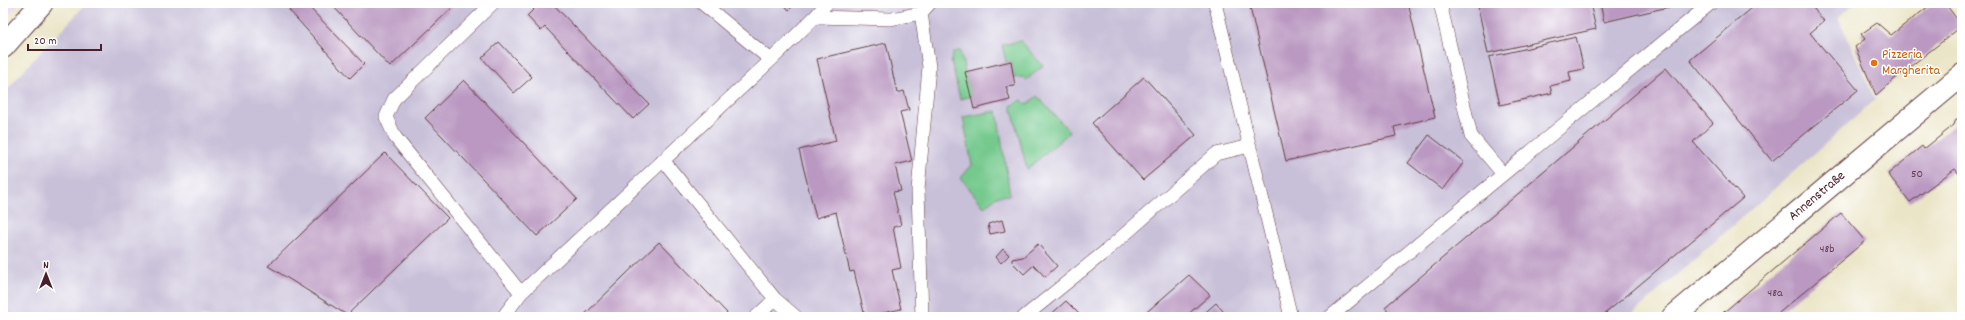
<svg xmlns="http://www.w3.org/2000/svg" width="1965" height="320" font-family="Dekko,sans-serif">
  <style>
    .built { fill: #e7d2ef }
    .industrial { fill: #c8bfd8 }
    .green { fill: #75c98d; stroke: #60745c }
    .building { fill: #ba98c1 }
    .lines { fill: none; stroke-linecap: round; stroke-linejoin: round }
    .service-casing { stroke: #623d42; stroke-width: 14 }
    .tertiary-casing { stroke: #623d42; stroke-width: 24 }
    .secondary-casing { stroke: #623d42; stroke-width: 24 }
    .service { stroke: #fff; stroke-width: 13 }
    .tertiary { stroke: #fff; stroke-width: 22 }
    .secondary { stroke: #fff; stroke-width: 22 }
    .food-dot { fill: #e8710a; stroke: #fff; stroke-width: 1.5 }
    .labels { text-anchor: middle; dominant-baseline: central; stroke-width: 3; stroke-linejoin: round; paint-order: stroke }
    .number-label { font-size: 12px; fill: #663d50 }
    .food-label { font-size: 14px; fill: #c56008; stroke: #fff; text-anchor: start }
    .street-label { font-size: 14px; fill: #4a1f2b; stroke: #fff }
  </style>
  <rect width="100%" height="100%" fill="#fff"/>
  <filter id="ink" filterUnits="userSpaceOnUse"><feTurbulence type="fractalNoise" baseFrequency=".025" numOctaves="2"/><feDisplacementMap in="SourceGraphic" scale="8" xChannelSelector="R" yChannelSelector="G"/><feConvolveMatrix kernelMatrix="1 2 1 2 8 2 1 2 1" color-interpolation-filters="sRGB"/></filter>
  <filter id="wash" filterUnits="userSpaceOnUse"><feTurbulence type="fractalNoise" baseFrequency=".012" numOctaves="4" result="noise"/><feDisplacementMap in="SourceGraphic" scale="16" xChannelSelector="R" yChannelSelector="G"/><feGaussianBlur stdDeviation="0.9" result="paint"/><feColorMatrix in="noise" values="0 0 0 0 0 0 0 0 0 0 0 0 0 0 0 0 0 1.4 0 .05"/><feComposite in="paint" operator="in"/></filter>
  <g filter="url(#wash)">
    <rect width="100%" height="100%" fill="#ebe5c7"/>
    <path class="built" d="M 3,3 L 20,3 L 3,21 Z"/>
    <path class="industrial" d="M 87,3 L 1856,3 L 1838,17 L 1875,100 L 1629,317 L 3,317 L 3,95 L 24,70 Z"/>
    <path class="green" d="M 1021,41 L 1043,66 L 1026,80 L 1023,77 L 1014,78 L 1011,62 L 1006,62 L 1002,45 Z
      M 960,51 L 971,96 L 960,99 L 951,60 L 954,52 Z
      M 1037,96 L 1070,132 L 1027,169 L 1011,106 L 1022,100 L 1027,105 Z
      M 997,111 L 1010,195 L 997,196 L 984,207 L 961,178 L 972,165 L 963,117 Z"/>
    <g id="blocks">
      <path class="building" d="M 297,3 L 305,3 L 364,64 L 350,78 L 289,10 Z
        M 330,3 L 457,3 L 390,67 Z
        M 540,3 L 552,3 L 649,104 L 633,119 L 545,27 L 541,31 L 527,16 Z
        M 782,3 L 796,3 L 789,10 Z
        M 1249,3 L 1408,3 L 1435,117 L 1394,127 L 1396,136 L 1286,161 Z
        M 1477,3 L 1590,3 L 1596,29 L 1488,53 Z
        M 1600,3 L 1672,3 L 1673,6 L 1604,22 Z
        M 1758,3 L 1809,3 L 1824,21 L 1810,33 L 1858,90 L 1772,161 L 1690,60 Z
        M 1933,3 L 1945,3 L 1962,26 L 1897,77 L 1876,95 L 1855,47 L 1865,39 L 1861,34 L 1877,23 L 1891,35 Z
        M 1576,37 L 1584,69 L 1569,72 L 1571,81 L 1550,86 L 1552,93 L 1500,105 L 1489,57 Z
        M 499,42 L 532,77 L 514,93 L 482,58 Z
        M 886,43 L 897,93 L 904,91 L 909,110 L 900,112 L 912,161 L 895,165 L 901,191 L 893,192 L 901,225 L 893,227 L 901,268 L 892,270 L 901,309 L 865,317 L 854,271 L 850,272 L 836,212 L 816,218 L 799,150 L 836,141 L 817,59 Z
        M 1011,61 L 1015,86 L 1006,87 L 1010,100 L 974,109 L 965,72 Z
        M 1666,68 L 1713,123 L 1693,142 L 1743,198 L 1601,317 L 1393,317 L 1385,307 Z
        M 1144,77 L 1196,135 L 1143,180 L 1092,123 Z
        M 464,80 L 577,199 L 537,236 L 425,118 Z
        M 1956,119 L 1962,119 L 1962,172 L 1959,174 L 1955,169 L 1910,202 L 1888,174 L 1922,146 L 1924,149 L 1954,125 Z
        M 1429,135 L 1464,162 L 1443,190 L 1408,163 Z
        M 385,153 L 448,218 L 347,315 L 268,266 Z
        M 1841,213 L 1865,241 L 1774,317 L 1718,317 Z
        M 1002,220 L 1005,231 L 990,234 L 988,224 Z
        M 659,242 L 727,313 L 724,317 L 582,317 Z
        M 1038,244 L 1057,266 L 1045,277 L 1034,265 L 1024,274 L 1012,262 L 1012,259 L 1023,257 Z
        M 1003,249 L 1009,255 L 1001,263 L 996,257 Z
        M 1189,275 L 1210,295 L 1185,317 L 1141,317 Z
        M 1066,301 L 1082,317 L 1048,317 Z
        M 1216,303 L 1228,317 L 1200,317 Z"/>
    </g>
  </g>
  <g filter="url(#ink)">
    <use href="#blocks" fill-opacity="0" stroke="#623d42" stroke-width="1"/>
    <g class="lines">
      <defs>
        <path id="service" d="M 493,3 L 394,99 L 386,117 L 395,137 L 521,293
          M 702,3 L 771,60
          M 1215,3 L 1291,317
          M 1440,3 L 1471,136 L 1503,174
          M 921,13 L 929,67 L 918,190 L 922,317
          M 815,17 L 827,3
          M 663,160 L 775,299 L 796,317
          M 503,317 L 521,293 L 771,60 L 815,17 L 891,19 L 921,13 L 930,3
          M 756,317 L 775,299
          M 1024,317 L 1107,250 L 1216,154 L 1250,146
          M 1330,317 L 1711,3"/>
        <g id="tertiary">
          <path id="s1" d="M 1673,317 L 1962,75"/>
        </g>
        <path id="secondary" d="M 3,47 L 42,3"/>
      </defs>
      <use href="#service" class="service-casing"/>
      <use href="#tertiary" class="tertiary-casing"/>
      <use href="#secondary" class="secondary-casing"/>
      <use href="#service" class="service"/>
      <use href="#tertiary" class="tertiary"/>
      <use href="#secondary" class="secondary"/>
    </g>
  </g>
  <circle class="food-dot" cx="1874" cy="63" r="4"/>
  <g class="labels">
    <g class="number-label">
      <text x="1917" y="174">50</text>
      <text x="1827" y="249">48b</text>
      <text x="1775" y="293">48a</text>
    </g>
    <g class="food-label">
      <text x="1882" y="55">Pizzeria<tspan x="1882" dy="16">Margherita</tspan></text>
    </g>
    <g class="street-label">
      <text stroke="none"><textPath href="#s1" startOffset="188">Annenstraße</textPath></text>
    </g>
  </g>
  <rect width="1965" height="320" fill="none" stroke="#fff" stroke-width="16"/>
  <g transform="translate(46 274)" stroke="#ffffff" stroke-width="3" paint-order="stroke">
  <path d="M0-3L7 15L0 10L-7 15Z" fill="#4a1f2b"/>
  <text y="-6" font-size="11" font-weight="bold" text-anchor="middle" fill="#4a1f2b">N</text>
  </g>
  <path d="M28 44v6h73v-6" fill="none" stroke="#4a1f2b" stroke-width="2"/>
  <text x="34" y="44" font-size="12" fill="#4a1f2b" stroke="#ffffff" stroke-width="3" paint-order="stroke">20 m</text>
</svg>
